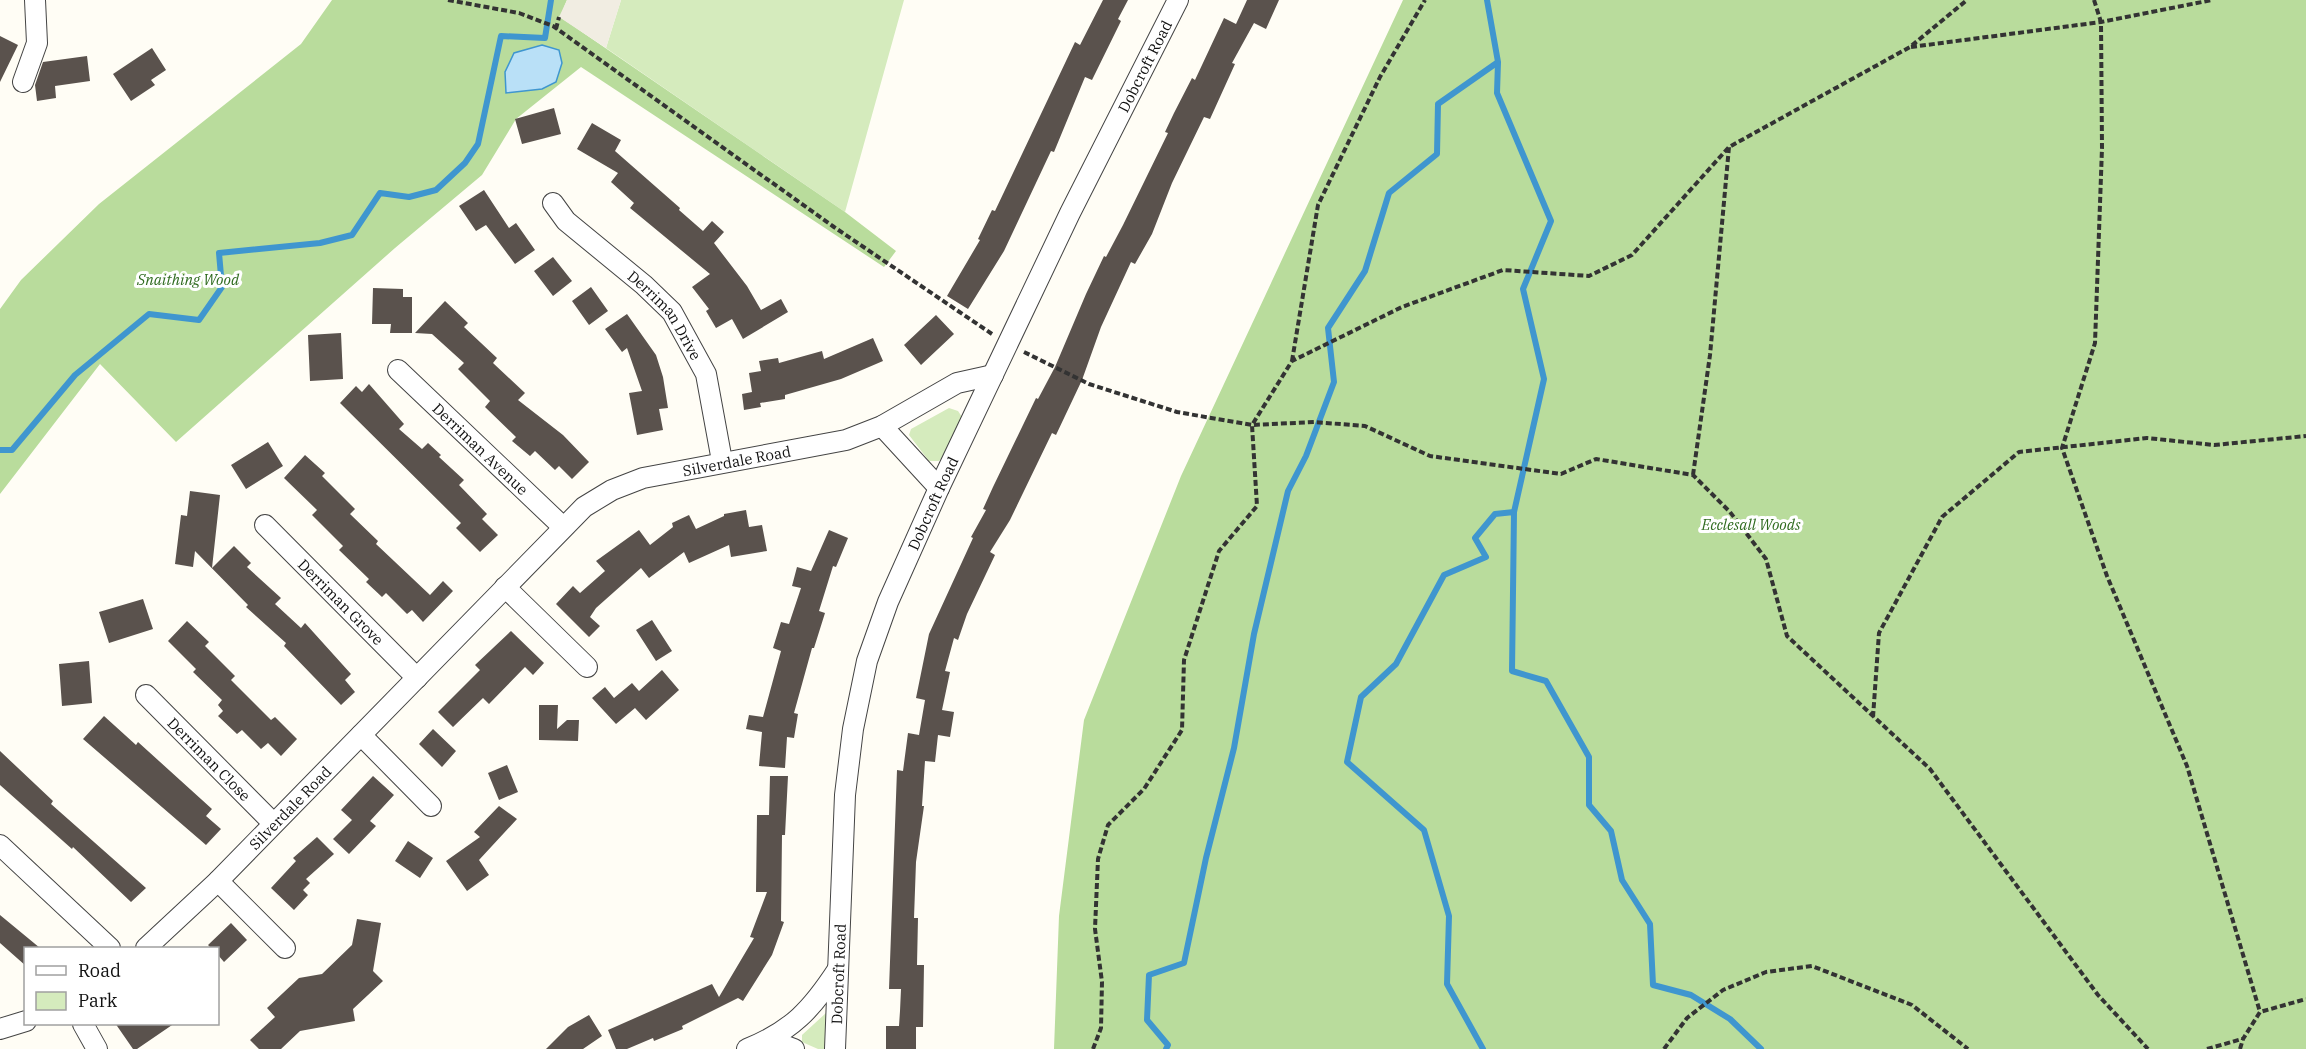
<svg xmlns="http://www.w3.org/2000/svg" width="2306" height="1049" font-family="'IBM Plex Serif',serif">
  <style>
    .green { fill: #d5ebbd }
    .forest { fill: #b9dc9c }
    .plaza { fill: #f1ede2 }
    .water { fill: #b9e0f7; stroke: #3f96cf; stroke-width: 1.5 }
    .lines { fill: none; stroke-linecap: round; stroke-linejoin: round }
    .stream { stroke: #3f96cf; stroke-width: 6 }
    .building { fill: #5a524d }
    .minor-casing { stroke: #444; stroke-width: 22 }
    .path { stroke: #333; stroke-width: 4; stroke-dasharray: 6 3; stroke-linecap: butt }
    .minor { stroke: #fff; stroke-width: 20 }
    .labels { text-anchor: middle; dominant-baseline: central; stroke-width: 6; stroke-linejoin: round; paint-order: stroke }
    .street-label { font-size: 15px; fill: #111; stroke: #fff }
    .park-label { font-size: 15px; font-style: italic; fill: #2f6b1f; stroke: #fff }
  </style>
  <rect width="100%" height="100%" fill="#fffdf5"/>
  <path class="green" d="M 621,0 L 904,0 L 845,212 L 606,48 Z
    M 949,408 L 958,411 L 962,417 L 948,451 L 939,461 L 929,461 L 909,435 L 911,429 Z
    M 826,1013 L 834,1015 L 833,1049 L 818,1049 L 802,1042 L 802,1035 Z"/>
  <path class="forest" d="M 332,0 L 567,0 L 560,17 L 845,212 L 896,251 L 884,267 L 581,67 L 516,119 L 482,175 L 395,248 L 176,442 L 100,364 L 0,494 L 0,309 L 21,280 L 99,204 L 301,44 Z
    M 1403,0 L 2306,0 L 2306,1049 L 1054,1049 L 1059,916 L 1084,720 L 1181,476 Z"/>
  <path class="plaza" d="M 567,0 L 621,0 L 606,48 L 559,17 Z"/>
  <path class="water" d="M 542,45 L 559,50 L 562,63 L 556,82 L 542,89 L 506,93 L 505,72 L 514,53 Z"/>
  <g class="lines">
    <path class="stream" d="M 0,450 L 12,450 L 75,375 L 149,314 L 199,320 L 222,287 L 219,253 L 320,243 L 352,235 L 380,193 L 409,197 L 436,190 L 465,163 L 478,144 L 501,36 L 545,38 L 551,0
      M 1514,512 L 1512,671 L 1546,681 L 1589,757 L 1589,805 L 1611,831 L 1622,880 L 1650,924 L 1653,985 L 1691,995 L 1730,1019 L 1761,1049
      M 1166,1049 L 1168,1045 L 1147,1020 L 1149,975 L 1184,963 L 1206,858 L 1234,748 L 1254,634 L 1288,491 L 1306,456 L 1334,382 L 1328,328 L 1365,271 L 1389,193 L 1437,154 L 1438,104 L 1498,62 L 1487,0
      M 1483,1049 L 1447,984 L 1449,916 L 1424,830 L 1347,762 L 1361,697 L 1396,664 L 1444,575 L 1486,557 L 1475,538 L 1495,514 L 1514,512 L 1544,379 L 1523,289 L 1551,221 L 1497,93 L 1498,62"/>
  </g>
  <path class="building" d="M 1103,0 L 1128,0 L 1118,19 L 1121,21 L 1092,80 L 1085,77 L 1054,152 L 1051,151 L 1004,251 L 968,309 L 947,296 L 980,240 L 978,239 L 992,210 L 995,211 L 1075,42 L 1080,45 Z
    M 1247,0 L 1279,0 L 1266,29 L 1254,23 L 1232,63 L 1235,64 L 1210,119 L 1204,117 L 1172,183 L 1152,234 L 1135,264 L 1131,262 L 1101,327 L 1082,380 L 1056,435 L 1052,433 L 1010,520 L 990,552 L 995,555 L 967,614 L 958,640 L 954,638 L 945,671 L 950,672 L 942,710 L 954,712 L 950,737 L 938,735 L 935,762 L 925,761 L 922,806 L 924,806 L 916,862 L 914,918 L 918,918 L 917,965 L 924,965 L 923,1027 L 916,1027 L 916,1049 L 886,1049 L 886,1026 L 899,1026 L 900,1011 L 901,989 L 889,989 L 897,770 L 903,771 L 908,733 L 919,735 L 925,700 L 916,698 L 929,634 L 973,538 L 971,537 L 986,510 L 983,509 L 993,487 L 1036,398 L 1038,399 L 1055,367 L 1086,294 L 1104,256 L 1106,257 L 1123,225 L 1168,133 L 1165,132 L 1174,113 L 1192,78 L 1195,80 L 1224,18 L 1236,24 Z
    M 0,36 L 18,45 L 0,82 Z
    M 152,48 L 166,70 L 151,80 L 155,85 L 131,101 L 113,74 Z
    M 87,56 L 90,81 L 55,86 L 56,98 L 37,101 L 35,85 L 43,62 Z
    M 554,108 L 561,134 L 522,144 L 515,119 Z
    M 592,123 L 621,140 L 615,151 L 680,208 L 679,210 L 703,231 L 712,221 L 724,232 L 714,243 L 747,286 L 761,310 L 781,299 L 788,312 L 743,339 L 732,319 L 716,328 L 706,311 L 709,309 L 692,287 L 710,274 L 630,208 L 634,203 L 611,182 L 618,173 L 577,149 Z
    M 484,190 L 509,228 L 516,223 L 535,250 L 515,264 L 486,225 L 476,231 L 459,206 Z
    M 553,257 L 572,281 L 553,296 L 534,271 Z
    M 591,287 L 608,311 L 589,325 L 572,301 Z
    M 373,288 L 403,289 L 403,297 L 412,297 L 412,333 L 390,333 L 391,324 L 372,324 Z
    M 445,301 L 468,323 L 464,327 L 497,358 L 493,363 L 525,393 L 518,400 L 563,435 L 589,462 L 572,479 L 559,466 L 555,470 L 535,451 L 530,456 L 512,441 L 516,437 L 485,407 L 490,401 L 458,369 L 464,363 L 432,334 L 415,333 Z
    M 627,314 L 656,355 L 663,377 L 668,408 L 659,409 L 663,430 L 637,435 L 629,393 L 642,391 L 627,348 L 622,352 L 605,329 Z
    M 936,315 L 954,334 L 921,365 L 904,345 Z
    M 341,333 L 343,379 L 310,381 L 308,335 Z
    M 873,338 L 883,361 L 841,379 L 785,395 L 785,399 L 760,403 L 761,407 L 744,410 L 742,394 L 752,392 L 749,373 L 761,371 L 759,361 L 778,358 L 779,363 L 822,351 L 824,359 Z
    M 369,384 L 404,424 L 399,429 L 422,449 L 428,443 L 441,455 L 439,457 L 464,480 L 459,485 L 487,514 L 482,519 L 498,535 L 480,552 L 456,528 L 461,523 L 340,403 L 356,386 L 362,392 Z
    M 268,442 L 283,466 L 246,489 L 231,465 Z
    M 305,455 L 325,473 L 322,476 L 355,509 L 350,514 L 378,541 L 376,544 L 430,595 L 443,581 L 453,591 L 423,622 L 412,610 L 407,614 L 386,593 L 382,597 L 366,582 L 369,579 L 339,550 L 343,546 L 312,515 L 317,510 L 284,478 Z
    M 190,491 L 220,495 L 212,568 L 234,546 L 251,563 L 247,567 L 281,598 L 275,604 L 301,628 L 305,623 L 351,674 L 345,680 L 355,692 L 341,705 L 284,646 L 286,643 L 246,607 L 248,605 L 195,551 L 193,567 L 175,564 L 181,515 L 187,516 Z
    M 746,510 L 749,527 L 762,525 L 767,551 L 731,557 L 729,545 L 689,563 L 684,552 L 649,578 L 641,568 L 596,608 L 590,617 L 600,626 L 589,637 L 556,604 L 573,586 L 580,593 L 605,571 L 596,561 L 639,530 L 650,545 L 673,527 L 672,523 L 689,515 L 696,529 L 724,516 L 724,514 Z
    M 829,530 L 848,538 L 836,567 L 833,566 L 819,611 L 825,613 L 814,648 L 812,648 L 794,713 L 798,714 L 794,738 L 787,737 L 785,768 L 759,766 L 762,732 L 746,729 L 749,715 L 763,717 L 781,651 L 773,648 L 781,622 L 789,624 L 801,588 L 792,586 L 797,567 L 811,571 Z
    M 143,599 L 153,629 L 109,643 L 99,612 Z
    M 652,620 L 672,651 L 656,661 L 636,630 Z
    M 187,621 L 209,642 L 205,646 L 235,676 L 231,680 L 271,720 L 275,717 L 297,739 L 281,756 L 268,743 L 261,749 L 242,730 L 237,734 L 218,716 L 223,711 L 218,705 L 222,700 L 193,672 L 196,669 L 168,641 Z
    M 511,631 L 544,663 L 533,675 L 525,667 L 489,704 L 483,698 L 453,727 L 438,712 L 480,670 L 475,665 Z
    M 89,661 L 92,703 L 62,706 L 59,664 Z
    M 662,670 L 679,690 L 646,720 L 635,708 L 616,724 L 592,698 L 605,687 L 614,698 L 632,683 L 639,691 Z
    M 539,705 L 558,705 L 557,729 L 567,720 L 579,720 L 578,741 L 539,740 Z
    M 104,716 L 136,745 L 138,742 L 212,809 L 206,816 L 221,829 L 206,845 L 83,739 Z
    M 433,729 L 456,751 L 442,767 L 419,744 Z
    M 0,751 L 53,801 L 51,804 L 146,888 L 131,902 L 73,847 L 72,849 L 0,785 Z
    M 507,765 L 518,792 L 499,800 L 488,773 Z
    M 373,776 L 394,795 L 370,821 L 376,826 L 349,854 L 333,839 L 352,820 L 341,810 Z
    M 770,776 L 788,776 L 785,835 L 782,835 L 781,921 L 784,922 L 772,955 L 743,1001 L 738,998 L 682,1026 L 683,1029 L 654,1041 L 653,1038 L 627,1049 L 616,1049 L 608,1030 L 712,984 L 719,997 L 754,938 L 750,937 L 767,892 L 756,892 L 757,815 L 769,815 Z
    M 499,806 L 517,819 L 479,860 L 489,875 L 467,891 L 446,861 L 480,837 L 474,832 Z
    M 317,837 L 334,854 L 306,879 L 310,883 L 303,890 L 308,895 L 294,910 L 271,888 L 296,861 L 293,858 Z
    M 408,841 L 433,858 L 420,878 L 395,861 Z
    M 0,915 L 40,948 L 26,948 L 26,966 L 0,943 Z
    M 357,919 L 381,923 L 373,971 L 383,981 L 353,1009 L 355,1021 L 300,1031 L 281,1049 L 259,1049 L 250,1040 L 275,1017 L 267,1008 L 299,978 L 322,974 L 352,945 Z
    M 231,923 L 247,940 L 224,962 L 218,955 L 218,948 L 211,948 L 208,945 Z
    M 589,1015 L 602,1036 L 583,1049 L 546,1049 L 568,1027 Z
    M 115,1023 L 175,1023 L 137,1049 L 133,1049 Z"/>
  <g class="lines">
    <defs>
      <g id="minor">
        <path d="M 23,82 L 37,43 L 35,0"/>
        <path id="s1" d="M 553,203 L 566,221 L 644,285 L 672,312 L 706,374 L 722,461"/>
        <path id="s2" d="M 398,370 L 563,527"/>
        <path d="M 882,426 L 939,488"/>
        <path id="s3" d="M 265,525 L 417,678"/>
        <path d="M 505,587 L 587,667"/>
        <path id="s4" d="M 146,695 L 273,823"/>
        <path d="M 361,735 L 431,806"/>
        <path d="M 0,845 L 110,948"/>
        <path d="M 218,881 L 285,948"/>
        <path id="s5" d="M 146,948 L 218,881 L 584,507 L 612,490 L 643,478 L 846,440 L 882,426 L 957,383 L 993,375"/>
        <path d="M 83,1024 L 97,1049"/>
        <path d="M 0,1029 L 26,1021"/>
        <path d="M 770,1040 L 794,1049"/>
        <path d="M 747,1049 C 792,1031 812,1009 838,969"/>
        <path id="s6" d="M 835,1049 L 845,795 L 853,729 L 867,661 L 888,602 L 939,488 L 1070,213 L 1178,0"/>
      </g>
    </defs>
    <use href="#minor" class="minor-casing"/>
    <path class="path" d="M 448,0 L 519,13 L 553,26 L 834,227 L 992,334
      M 2094,0 L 2101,22 L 2102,148 L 2095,343 L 2062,448 L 2107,576 L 2187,766 L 2260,1012
      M 556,29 L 559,17
      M 1911,47 L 2101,22 L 2212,0
      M 1024,352 L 1089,384 L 1177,412 L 1252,425 L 1292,361 L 1402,307 L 1503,270 L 1589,276 L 1632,255 L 1729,147 L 1910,47 L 1967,0
      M 1292,361 L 1318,205 L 1380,77 L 1425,0
      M 1693,475 L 1710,355 L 1729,147
      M 1873,717 L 1879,633 L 1942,517 L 2019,452 L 2147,438 L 2214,445 L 2306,436
      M 1093,1049 L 1101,1028 L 1102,982 L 1095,929 L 1098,859 L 1108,825 L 1144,789 L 1182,730 L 1184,660 L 1219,551 L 1257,506 L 1252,425 L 1314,422 L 1365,426 L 1430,456 L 1561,474 L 1596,459 L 1693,475 L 1730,512 L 1766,559 L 1787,636 L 1930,769 L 2098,995 L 2148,1049
      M 1664,1049 L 1687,1018 L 1723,990 L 1766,972 L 1812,966 L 1912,1005 L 1968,1049
      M 2207,1049 L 2242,1039
      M 2240,1049 L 2243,1039 L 2260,1012 L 2306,999"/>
    <use href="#minor" class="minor"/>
  </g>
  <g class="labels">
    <g class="street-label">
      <text stroke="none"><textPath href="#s6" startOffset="1047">Dobcroft Road</textPath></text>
      <text stroke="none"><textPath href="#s1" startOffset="160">Derriman Drive</textPath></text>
      <text stroke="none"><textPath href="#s2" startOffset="114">Derriman Avenue</textPath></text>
      <text stroke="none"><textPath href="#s5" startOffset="783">Silverdale Road</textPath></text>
      <text stroke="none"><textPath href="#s6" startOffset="561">Dobcroft Road</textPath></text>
      <text stroke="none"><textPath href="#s3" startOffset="108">Derriman Grove</textPath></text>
      <text stroke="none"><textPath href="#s4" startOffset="90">Derriman Close</textPath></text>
      <text stroke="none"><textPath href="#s5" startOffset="201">Silverdale Road</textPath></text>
      <text stroke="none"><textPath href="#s6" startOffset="75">Dobcroft Road</textPath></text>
    </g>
    <g class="park-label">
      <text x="188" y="279">Snaithing Wood</text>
      <text x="1751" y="524">Ecclesall Woods</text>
    </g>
  </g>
  <rect x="24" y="947" width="195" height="78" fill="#ffffff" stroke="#a0a0a0" stroke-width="1.5"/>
  <rect x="36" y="966" width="30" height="9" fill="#ffffff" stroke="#a0a0a0" stroke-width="1.5"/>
  <text x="78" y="977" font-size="18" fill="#111111">Road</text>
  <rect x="36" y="992" width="30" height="18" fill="#d5ebbd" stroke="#a0a0a0" stroke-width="1.5"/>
  <text x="78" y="1007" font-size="18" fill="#111111">Park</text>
</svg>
